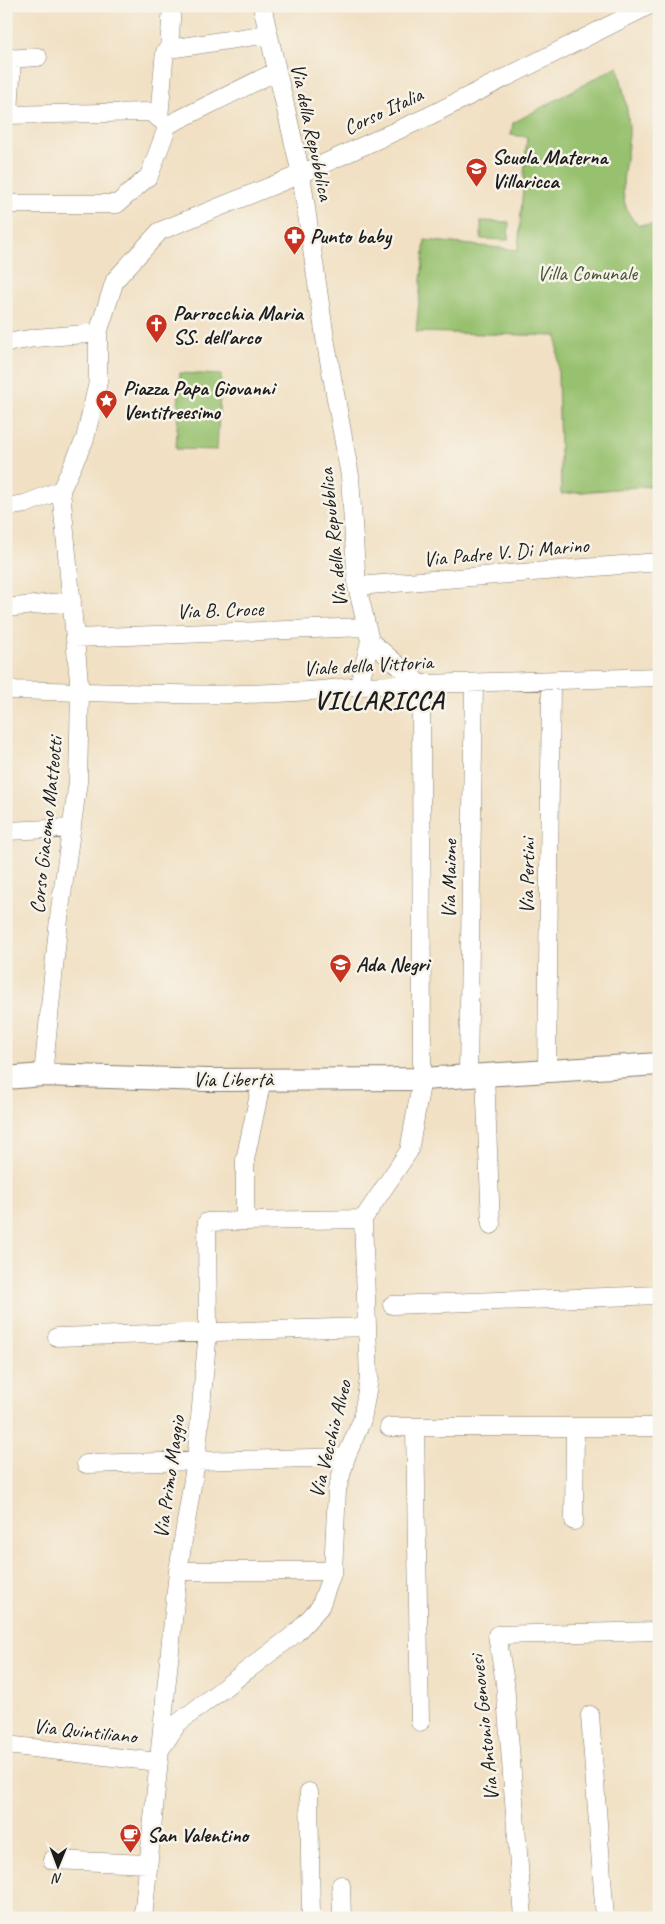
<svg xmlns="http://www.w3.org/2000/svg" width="665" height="1924" font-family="Caveat,sans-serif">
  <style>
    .green { fill: #97c16e; stroke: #5a6e45 }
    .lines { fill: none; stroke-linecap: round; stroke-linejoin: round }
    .minor-casing { stroke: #867e70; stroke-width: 19 }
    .tertiary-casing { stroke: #867e70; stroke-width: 24 }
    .minor { stroke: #fff; stroke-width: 18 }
    .tertiary { stroke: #fff; stroke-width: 22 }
    .labels { text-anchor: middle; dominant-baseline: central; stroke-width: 5; stroke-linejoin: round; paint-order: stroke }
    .street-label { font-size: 21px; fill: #1c1c1c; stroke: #f7f3e8 }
    .poi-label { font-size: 21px; font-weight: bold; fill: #1c1c1c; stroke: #f7f3e8; text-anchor: start }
    .park-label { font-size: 21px; fill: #475639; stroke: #f7f3e8 }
    .district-label { font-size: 26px; font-weight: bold; letter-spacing: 1px; fill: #1c1c1c; stroke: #f7f3e8 }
  </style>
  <rect width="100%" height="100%" fill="#f7f3e8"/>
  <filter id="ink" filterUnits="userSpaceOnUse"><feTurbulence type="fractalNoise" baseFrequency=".02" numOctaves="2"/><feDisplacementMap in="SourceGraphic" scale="10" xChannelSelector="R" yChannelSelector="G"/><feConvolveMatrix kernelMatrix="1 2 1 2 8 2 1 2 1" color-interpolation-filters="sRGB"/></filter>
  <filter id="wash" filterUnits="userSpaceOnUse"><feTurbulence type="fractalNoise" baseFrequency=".0096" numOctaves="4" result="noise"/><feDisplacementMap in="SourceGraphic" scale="20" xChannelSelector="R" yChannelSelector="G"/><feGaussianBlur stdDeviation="1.12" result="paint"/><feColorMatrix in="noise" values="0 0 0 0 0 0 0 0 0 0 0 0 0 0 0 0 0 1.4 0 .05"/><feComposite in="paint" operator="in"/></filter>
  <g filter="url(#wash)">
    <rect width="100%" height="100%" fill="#f1e0c3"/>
    <path class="green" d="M 618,66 C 622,86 628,108 629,128 C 630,159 610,200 638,225 L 659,224 L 659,485 L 561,494 L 557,336 L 416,332 L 425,240 L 518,250 L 527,137 L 511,135 L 513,123 Z
      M 481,221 L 509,222 L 508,240 L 481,239 Z
      M 180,373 L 221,375 L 217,450 L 176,449 Z"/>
  </g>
  <g filter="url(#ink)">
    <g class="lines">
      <defs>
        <path id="minor" d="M 169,49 L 172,6
          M 6,59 L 38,57
          M 6,115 L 150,112 L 168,125 L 277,71
          M 9,115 L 12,58
          M 159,118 L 164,61 L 165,52 L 169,49 L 268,34
          M 6,204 L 117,204 L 149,176 L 168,125
          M 6,343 L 35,338 L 98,333
          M 61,490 L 85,439 L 98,382 L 98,333 L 115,280 L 160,231 L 301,174 L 427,117 L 648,6
          M 6,507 L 25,504 L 61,490
          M 357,586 L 659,562
          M 6,608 L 72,601
          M 75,638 L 366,627
          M 359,686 L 370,641
          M 6,690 C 122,692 244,701 359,686 L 659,677
          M 6,831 L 72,828
          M 547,1071 L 551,681
          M 43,1075 L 60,909 L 78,782 L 80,692 L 61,490
          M 485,1075 L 491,1225
          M 468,1076 L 474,683
          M 245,1221 L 363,1219
          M 392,1305 L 659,1295
          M 57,1337 L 367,1327
          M 389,1427 L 659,1427
          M 415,1427 L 420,1722
          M 86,1464 L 346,1457
          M 574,1521 L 575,1427
          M 178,1571 L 333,1571
          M 590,1715 L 605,1918
          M 6,1745 L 158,1762
          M 160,1750 L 178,1723 L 296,1633 L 320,1607 L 333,1571 L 337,1490 L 346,1457 L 362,1420 L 369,1379 L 363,1219 L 409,1151 L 422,1079 L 421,685 L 370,641 L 357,586 L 350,476 L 325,338 L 301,174 L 262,6
          M 309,1792 L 311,1918
          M 52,1860 L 148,1864
          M 341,1885 L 342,1918
          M 143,1918 L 178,1571 L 196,1461 L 208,1331 L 207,1222 L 245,1221 L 245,1160 L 262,1080
          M 523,1918 L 505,1683 L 497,1635 L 659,1631"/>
        <path id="tertiary" d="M 6,1078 L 43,1075 L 207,1080 L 422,1079 L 659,1064"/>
      </defs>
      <use href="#minor" class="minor-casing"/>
      <use href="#tertiary" class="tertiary-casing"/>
      <use href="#minor" class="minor"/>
      <use href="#tertiary" class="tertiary"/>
    </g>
  </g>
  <defs>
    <symbol id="school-pin" viewBox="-11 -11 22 30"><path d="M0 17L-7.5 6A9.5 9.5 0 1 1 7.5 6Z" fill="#c8321e" stroke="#f7f3e8"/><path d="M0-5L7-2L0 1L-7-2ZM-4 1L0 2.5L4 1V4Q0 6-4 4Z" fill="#fff"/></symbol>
    <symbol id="pharmacy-pin" viewBox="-11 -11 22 30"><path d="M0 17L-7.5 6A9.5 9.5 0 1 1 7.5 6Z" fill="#c8321e" stroke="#f7f3e8"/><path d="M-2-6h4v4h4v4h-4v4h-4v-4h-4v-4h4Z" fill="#fff"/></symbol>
    <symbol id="church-pin" viewBox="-11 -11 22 30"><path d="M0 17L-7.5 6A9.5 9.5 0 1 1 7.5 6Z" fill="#c8321e" stroke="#f7f3e8"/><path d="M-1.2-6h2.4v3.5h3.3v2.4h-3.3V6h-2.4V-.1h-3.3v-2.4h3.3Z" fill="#fff"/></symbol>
    <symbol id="sight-pin" viewBox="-11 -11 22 30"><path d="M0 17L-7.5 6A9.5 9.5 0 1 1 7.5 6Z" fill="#c8321e" stroke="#f7f3e8"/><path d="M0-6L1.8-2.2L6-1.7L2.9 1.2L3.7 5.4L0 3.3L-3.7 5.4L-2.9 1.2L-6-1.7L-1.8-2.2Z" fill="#fff"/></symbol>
    <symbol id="cafe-pin" viewBox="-11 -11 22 30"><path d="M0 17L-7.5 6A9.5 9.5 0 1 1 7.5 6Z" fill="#c8321e" stroke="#f7f3e8"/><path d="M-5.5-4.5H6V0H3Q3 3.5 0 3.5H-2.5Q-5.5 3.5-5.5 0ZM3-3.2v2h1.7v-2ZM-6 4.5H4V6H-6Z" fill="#fff"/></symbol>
  </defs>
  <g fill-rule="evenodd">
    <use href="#school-pin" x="464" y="156" width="25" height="34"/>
    <use href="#pharmacy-pin" x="282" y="224" width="25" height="34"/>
    <use href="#church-pin" x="144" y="312" width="25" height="34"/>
    <use href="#sight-pin" x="94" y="388" width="25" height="34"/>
    <use href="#school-pin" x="328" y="952" width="25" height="34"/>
    <use href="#cafe-pin" x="118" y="1822" width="25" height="34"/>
  </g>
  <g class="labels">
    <g class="street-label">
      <text transform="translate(383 111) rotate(-25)">Corso Italia</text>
      <text transform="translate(312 132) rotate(78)">Via della Repubblica</text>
      <text transform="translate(333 538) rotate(-96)">Via della Repubblica</text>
      <text transform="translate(506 552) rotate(-5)">Via Padre V. Di Marino</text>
      <text transform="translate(220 610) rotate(-2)">Via B. Croce</text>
      <text transform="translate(368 665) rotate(-3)">Viale della Vittoria</text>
      <text transform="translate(46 825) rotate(-84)">Corso Giacomo Matteotti</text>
      <text transform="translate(527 876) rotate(-89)">Via Pertini</text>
      <text transform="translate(449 879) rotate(-89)">Via Maione</text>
      <text x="233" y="1079">Via Libertà</text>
      <text transform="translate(330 1439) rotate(-76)">Via Vecchio Alveo</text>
      <text transform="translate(169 1477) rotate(-82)">Via Primo Maggio</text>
      <text transform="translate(484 1728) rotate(-96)">Via Antonio Genovesi</text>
      <text transform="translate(85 1731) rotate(6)">Via Quintiliano</text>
    </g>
    <g class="poi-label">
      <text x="492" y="157">Scuola Materna<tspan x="492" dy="24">Villaricca</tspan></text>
      <text x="310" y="236">Punto baby</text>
      <text x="173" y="313">Parrocchia Maria<tspan x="173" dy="24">SS. dell'arco</tspan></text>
      <text x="123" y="388">Piazza Papa Giovanni<tspan x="123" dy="24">Ventitreesimo</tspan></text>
      <text x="356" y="964">Ada Negri</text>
      <text x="147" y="1835">San Valentino</text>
    </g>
    <g class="park-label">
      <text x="587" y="273">Villa Comunale</text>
    </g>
    <g class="district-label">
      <text x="379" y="700">VILLARICCA</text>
    </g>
  </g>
  <rect width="665" height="1924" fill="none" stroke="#f7f3e8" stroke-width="25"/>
  <g transform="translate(58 1866) rotate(181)" stroke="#f7f3e8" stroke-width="4" paint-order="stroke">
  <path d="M0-4L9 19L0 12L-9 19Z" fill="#1c1c1c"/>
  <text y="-8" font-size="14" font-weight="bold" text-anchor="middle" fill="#1c1c1c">N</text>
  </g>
</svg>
